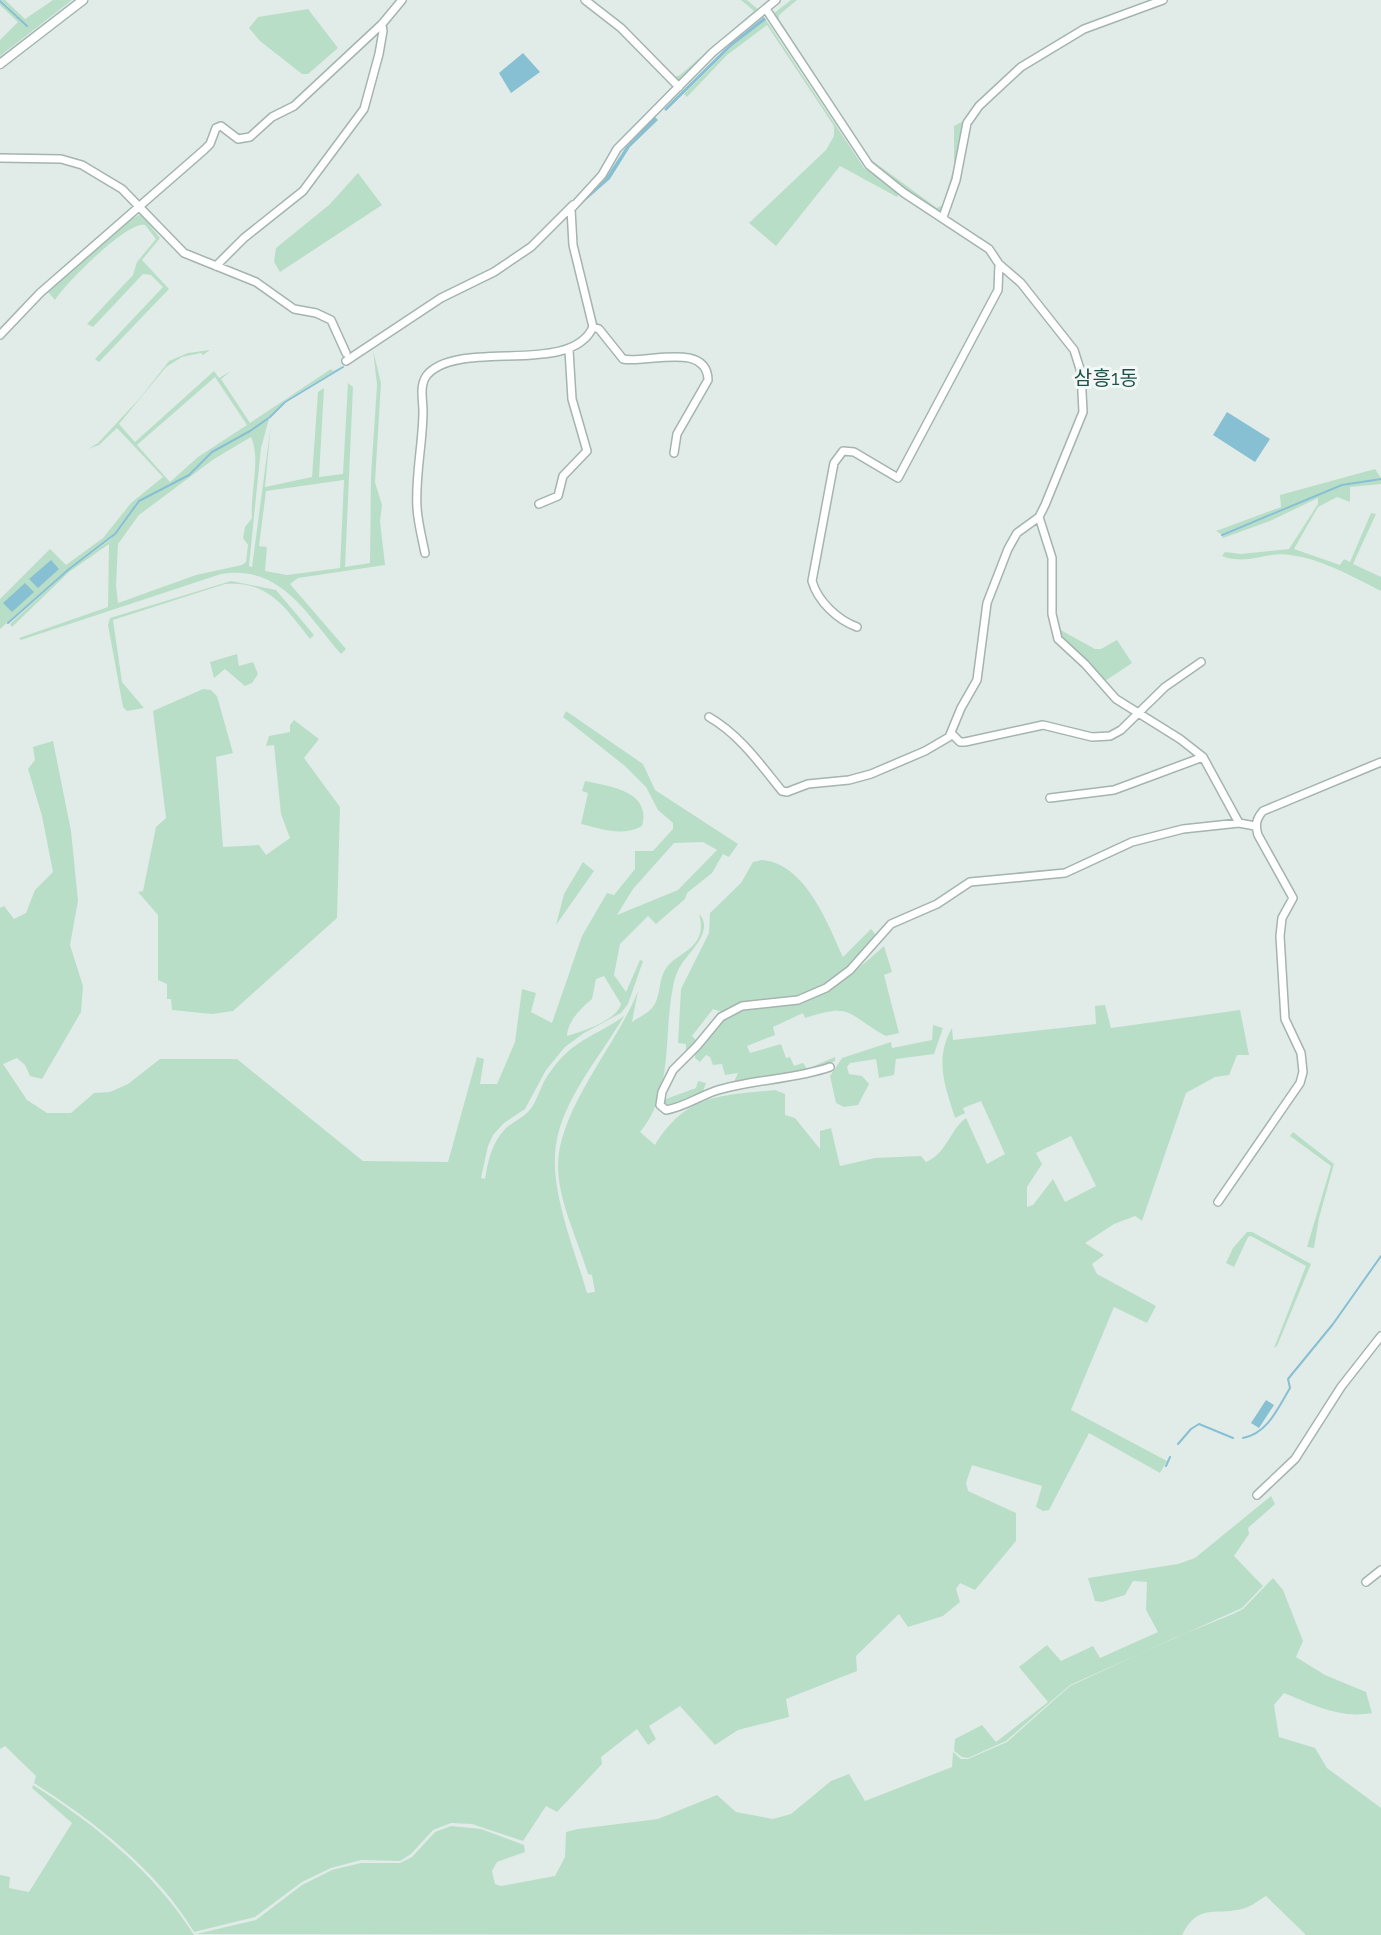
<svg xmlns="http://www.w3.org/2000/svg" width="1381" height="1935" font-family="Raleway,'Noto Sans KR',sans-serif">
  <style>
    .green { fill: #b9dec7; fill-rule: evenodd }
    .water { fill: #87bfd3 }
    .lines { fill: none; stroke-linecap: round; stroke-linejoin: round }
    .stream { stroke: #87bfd3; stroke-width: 2 }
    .minor-casing { stroke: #a4b4b0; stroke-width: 10 }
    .tertiary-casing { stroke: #a4b4b0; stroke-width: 11 }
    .minor { stroke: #fff; stroke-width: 7 }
    .tertiary { stroke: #fff; stroke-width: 8 }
    .labels { text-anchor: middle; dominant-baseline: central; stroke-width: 6; stroke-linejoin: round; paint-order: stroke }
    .quarter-label { font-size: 20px; fill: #1c5049; stroke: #f2f8f6 }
  </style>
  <rect width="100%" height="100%" fill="#e1ece8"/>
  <path class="green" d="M 1,0 L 5,0 L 25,19 L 53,0 L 72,0 L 0,56 L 0,40 L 18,22 L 0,5 L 0,1 L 28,26 Z
    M 741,0 L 747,0 L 760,11 L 680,82 L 673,78 L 680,75 L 754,11 Z
    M 791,0 L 797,0 L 779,15 L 779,19 L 870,159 L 937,208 L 943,205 L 954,167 L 954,126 L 969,118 L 963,125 L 956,167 L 944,208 L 938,211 L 876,170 L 773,14 Z
    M 308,9 L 338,48 L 308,74 L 302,74 L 260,41 L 249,28 L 258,17 Z
    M 766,20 L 864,168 L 899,192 L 897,197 L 840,166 L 776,246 L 749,223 L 826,150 L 834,136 L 834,126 L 767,25 L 727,55 L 687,97 L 684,94 L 732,46 Z
    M 358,173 L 382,205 L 280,272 L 274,262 L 276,248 L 329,205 Z
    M 141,214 L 160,238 L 142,260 L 169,289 L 99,362 L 95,359 L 163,287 L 151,275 L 143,274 L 93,327 L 87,324 L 133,275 L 137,262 L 156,239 L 145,225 C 128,220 65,284 55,300 L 48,292 L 132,219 Z
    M 210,350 L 203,355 L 201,353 L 182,357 L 166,367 L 119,424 L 135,442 L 214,371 L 219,378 L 231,371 L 221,379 L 250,423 L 331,369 L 333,371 L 343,366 L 284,401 L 270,416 L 250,430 L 212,451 L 189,474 L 138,501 L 114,534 L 69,568 L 0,629 L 0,599 L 50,549 L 66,565 L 103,538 L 131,503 L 163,477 L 117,428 L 99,445 L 88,449 L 98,443 L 140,398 L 169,361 L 188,353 ZM 215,377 L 247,425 L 198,457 L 170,482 L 137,445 Z
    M 373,350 L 381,383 L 375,482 L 382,505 L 380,521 L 385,565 L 298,578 L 290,584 L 346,649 L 341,654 C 307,615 281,564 221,574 L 21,640 L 19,638 L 108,607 L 109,544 L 69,572 L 12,627 L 10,624 L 70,569 L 111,539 L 140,501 L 190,475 L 213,452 L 269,419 L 261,448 L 249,566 L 252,567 L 271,424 L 265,487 L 312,477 L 318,392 L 324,388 L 319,477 L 343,474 L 348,383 L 353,387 L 345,567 L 370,563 L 371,476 L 377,385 ZM 251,437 C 261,459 250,493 252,518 L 245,527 L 243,538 L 248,545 L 246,562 L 242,565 L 196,575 L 118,603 L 116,586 L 118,544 L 139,515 L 214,459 ZM 344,480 L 340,568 L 287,575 L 265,571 L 267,547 L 259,546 L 266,491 Z
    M 1375,469 L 1381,478 L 1342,485 L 1221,534 L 1216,531 L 1281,507 L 1280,495 Z
    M 1381,479 L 1381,484 L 1350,487 L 1350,502 L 1337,497 L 1318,507 L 1294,549 L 1340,565 L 1344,559 L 1350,562 L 1371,513 L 1376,514 L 1353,564 L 1381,577 L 1381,591 C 1353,577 1322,559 1290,555 C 1266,551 1248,566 1222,556 L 1225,552 L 1241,554 L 1289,549 L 1318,504 L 1318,498 L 1270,521 L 1223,538 L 1222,536 L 1342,486 Z
    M 231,581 L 276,590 L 314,635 L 310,639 C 286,609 269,580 225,584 L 113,620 L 122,682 L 144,708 L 127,711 L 123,707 L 108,625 L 110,618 Z
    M 1057,628 L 1095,649 L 1101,649 L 1117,640 L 1132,663 L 1105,681 L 1061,638 Z
    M 237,654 L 239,666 L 253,662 L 258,674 L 252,683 L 245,686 L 225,669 L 214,678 L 210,662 Z
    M 203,689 L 211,690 L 217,696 L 233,753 L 216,757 L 223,847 L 259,845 L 266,855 L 290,838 L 281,814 L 274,745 L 266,746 L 269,736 L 290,732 L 290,725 L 294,720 L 319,739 L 304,758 L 340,807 L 337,918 L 233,1011 L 212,1014 L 172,1010 L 171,999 L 167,999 L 167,984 L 158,980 L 158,915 L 138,892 L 143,891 L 156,827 L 166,818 L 153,711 Z
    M 566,711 L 643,764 L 655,790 L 738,844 L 729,857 L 723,854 L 712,873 L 687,893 L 685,899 L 656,924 L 648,916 L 620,944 L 614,975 L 626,992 L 640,960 L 643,961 L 628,1004 L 621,1013 L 584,1033 L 565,1047 L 546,1070 L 525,1109 L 504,1123 L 493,1135 L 488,1146 L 481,1178 L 485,1179 C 488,1160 492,1142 506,1128 C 513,1122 522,1118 528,1112 C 538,1101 540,1086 548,1075 C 572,1039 593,1038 624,1016 C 601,1056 563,1098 556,1145 C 549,1190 575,1250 587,1293 L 595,1292 L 592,1275 L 588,1274 C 578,1240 559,1203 558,1168 C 557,1110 617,1045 638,991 L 632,1022 C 638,1018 646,1014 651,1009 C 661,1000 658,981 665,970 C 676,951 709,950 699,914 C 715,930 689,952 681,965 C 677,971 674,980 673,987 C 663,1036 674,1092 640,1132 L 655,1145 C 687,1094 719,1096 775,1090 L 785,1094 L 785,1115 L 795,1118 L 820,1149 L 820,1131 L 831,1128 L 840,1166 L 875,1158 L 921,1156 L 926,1162 C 947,1153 949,1131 966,1118 L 987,1164 L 1005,1154 L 981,1101 L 963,1108 L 965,1113 L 955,1118 C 945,1086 934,1059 952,1028 L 953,1040 L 1096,1024 L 1095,1006 L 1105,1005 L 1111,1028 L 1240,1010 L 1249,1055 L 1237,1055 L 1229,1075 L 1215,1077 L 1186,1093 L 1142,1221 L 1135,1216 L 1114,1224 L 1085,1243 L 1104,1255 L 1092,1264 L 1097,1274 L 1156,1306 L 1147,1323 L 1114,1307 L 1071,1410 L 1167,1461 L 1160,1473 L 1089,1433 L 1049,1510 L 1043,1511 L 1036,1507 L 1042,1486 L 972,1465 L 966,1483 L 968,1491 L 1016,1513 L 1016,1541 L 975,1590 L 960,1583 L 956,1589 L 960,1602 L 943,1616 L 908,1627 L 899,1614 L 856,1656 L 857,1671 L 786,1699 L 789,1717 L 738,1730 L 715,1745 L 680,1706 L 649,1726 L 656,1739 L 648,1745 L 637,1729 L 601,1757 L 602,1764 L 557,1812 L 546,1806 L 523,1841 L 472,1824 L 451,1823 L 433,1830 L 411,1854 L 400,1861 L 361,1860 L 331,1868 L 302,1882 L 255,1917 L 194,1932 C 157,1870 95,1822 34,1783 L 36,1776 L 5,1746 L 0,1749 L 0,908 L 4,906 L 14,919 L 26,913 L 35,890 L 53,872 L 42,816 L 28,769 L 35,760 L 33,747 L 53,741 L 71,831 L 78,901 L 70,945 L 83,986 L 81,1012 L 42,1079 L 30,1076 L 25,1065 L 17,1058 L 3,1064 L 27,1100 L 47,1113 L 71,1113 L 94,1093 L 110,1092 L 128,1084 L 160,1059 L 237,1059 L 363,1161 L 448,1162 L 477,1057 L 484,1059 L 480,1084 L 497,1084 L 515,1042 L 522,989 L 536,993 L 531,1012 L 552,1023 L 582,936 L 607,893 L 614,895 L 635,869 L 635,851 L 653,851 L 673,829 L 673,823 L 658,810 L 646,787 L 625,766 L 563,717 ZM 703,842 L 717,850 L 678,890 L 617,915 L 633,889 L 674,843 ZM 604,976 L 621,1004 C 616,1021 583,1031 567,1036 C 568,1021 580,1009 592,999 L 596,979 ZM 1071,1136 L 1096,1186 L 1065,1202 L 1053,1179 L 1033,1205 L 1027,1207 L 1027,1187 L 1042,1164 L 1036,1153 Z
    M 585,781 C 609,786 652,791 642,826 C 623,837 602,829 581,824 L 588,793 L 582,791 Z
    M 762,860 C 805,863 828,924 843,957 L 871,929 L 876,935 C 855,959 835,987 802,995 C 775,1002 746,995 722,1012 L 713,1009 L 692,1036 L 697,1041 L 686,1052 L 686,1044 L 678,1043 L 681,989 L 709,933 L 710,913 L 741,883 L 753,862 Z
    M 583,862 L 594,871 L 556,925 L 564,894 Z
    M 884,946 L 892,972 L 884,975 L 899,1033 L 886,1036 C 845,1014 854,1002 805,1018 L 803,1013 L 773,1027 L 775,1035 L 747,1046 L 750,1053 L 781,1044 L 786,1058 L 790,1057 L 794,1066 L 803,1063 L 807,1069 L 835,1057 L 835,1061 L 813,1071 L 734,1082 L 738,1073 L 725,1075 L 722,1064 L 713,1065 L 710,1057 L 706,1055 L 700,1062 L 695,1058 L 696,1051 L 724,1018 L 737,1011 L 798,1003 C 830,991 859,969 884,946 Z
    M 933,1025 L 943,1028 L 934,1054 L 896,1059 L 894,1075 L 879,1078 L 876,1059 L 850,1063 L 847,1067 L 849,1074 L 862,1076 L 869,1084 L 858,1105 L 844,1107 L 836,1103 L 830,1076 L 842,1058 L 891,1042 L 892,1048 L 932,1040 Z
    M 698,1081 L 706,1083 L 702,1094 L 664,1108 L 663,1100 L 696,1088 Z
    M 1293,1132 L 1334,1164 L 1319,1218 L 1314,1248 L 1307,1247 L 1331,1166 L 1290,1136 Z
    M 1247,1232 L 1252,1232 L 1311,1264 L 1277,1346 L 1274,1348 L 1306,1266 L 1251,1236 L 1248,1237 L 1234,1267 L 1226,1263 L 1233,1248 Z
    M 1271,1496 L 1275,1504 L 1248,1528 L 1249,1534 L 1234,1556 L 1263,1586 L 1242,1608 L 1070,1685 L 1006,1741 L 968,1758 L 962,1757 L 954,1751 L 955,1739 L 982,1725 L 996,1742 L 1048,1702 L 1019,1667 L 1047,1645 L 1061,1661 L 1093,1646 L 1100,1658 L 1158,1632 L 1146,1610 L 1147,1582 L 1133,1581 L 1125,1595 L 1102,1602 L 1095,1601 L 1088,1578 L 1178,1564 L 1195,1558 Z
    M 1273,1578 L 1283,1590 L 1303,1641 L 1296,1657 L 1325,1675 L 1366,1692 L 1372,1713 C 1341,1719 1313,1705 1284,1693 L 1274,1705 L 1279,1737 L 1315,1748 L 1327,1768 L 1381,1808 L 1381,1935 L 1306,1935 L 1266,1896 C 1259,1900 1252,1906 1245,1908 C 1217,1917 1199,1901 1182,1935 L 196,1934 L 256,1920 L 302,1885 L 332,1870 L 361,1863 L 400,1863 L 412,1857 L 435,1832 L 451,1826 L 481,1829 L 524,1845 L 525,1852 L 497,1862 L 492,1871 L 495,1884 L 501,1886 L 555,1876 L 565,1857 L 566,1832 L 578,1829 L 658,1819 L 717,1795 L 736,1812 L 773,1819 L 791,1814 L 831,1781 L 849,1774 L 865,1801 L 952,1767 L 953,1752 L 961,1759 L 968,1759 L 1007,1742 L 1070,1686 L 1174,1638 L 1233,1614 L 1243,1609 Z
    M 33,1785 C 95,1824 155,1873 194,1935 L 0,1935 L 0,1875 L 10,1877 L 9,1888 L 29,1892 L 72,1823 L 32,1788 Z"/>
  <path class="water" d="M 764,17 L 766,20 L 732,46 L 666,111 L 664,109 L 730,44 Z
    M 523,53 L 540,72 L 511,93 L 499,73 Z
    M 655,117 L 658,120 L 630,147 L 610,179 L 577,208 L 605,179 L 626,147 Z
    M 1227,412 L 1270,439 L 1255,462 L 1213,435 Z
    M 51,560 L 59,569 L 38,588 L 29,579 Z
    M 25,583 L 34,592 L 12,612 L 3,603 Z
    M 1266,1400 L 1274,1405 L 1259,1428 L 1251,1423 Z"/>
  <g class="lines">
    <path class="stream" d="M 0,1 L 27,26
      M 1222,535 L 1342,485 L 1381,479
      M 8,623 L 69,569 L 115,534 L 139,501 L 189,475 L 212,452 L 250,431 L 270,417 L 285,402 L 343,367
      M 1243,1438 C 1268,1433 1278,1408 1290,1388 L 1288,1379 L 1333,1324 L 1381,1256
      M 1178,1444 L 1191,1429 L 1199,1424 L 1233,1438
      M 1166,1466 L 1170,1457"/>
    <defs>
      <path id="minor" d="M 585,0 L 621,28 L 679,87
        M 0,158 L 61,159 L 82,165 L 122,189 L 184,253 L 256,282 L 294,309 L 316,313 L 331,320 L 346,353
        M 943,217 L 956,180 L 967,123 L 979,106 L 1021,67 L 1084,29 L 1163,0
        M 216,266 L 244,238 L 303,191 L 364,109 L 379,54 L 383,31 L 382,24
        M 0,335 L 40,293 L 204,150 L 210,144 L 216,128 L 221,126 L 238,139 L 250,137 L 272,117 L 294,106 L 382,24 L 402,0
        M 346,361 L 441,298 L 494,272 L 531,247 L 573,205
        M 674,453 L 677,434 L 708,380 C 707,341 645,364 623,359 L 599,329 L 593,327 L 573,245 L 571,209 L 602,175 L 617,149 L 713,52 L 776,0
        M 539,504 L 558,496 L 563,476 L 587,451 L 572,399 L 569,350
        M 1039,517 L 1052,558 L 1052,614 L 1058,639 L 1085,664 L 1116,699 L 1180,739 L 1203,757 L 1239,823
        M 425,553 C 422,538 418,523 417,508 C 415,475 423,443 423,411 C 423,400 419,385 427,375 C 459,338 571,377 593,327
        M 857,627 C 838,620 818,602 812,581 L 834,463 L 843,451 L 854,452 L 898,478 L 998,290 L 999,264
        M 709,717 C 739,734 760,764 782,791 L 787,792 L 808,784 L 849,780 L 871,774 L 925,751 L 949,737 L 961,708 L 977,680 L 987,603 L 1008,549 L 1017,533 L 1039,517 L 1045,505 L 1083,412 L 1081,372 L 1074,350 L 1021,283 L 999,264 L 989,249 L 904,193 L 869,165 L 766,9
        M 951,733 L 960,742 L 965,742 L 1043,725 L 1092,737 L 1110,736 L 1121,730 L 1165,687 L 1201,662
        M 1050,798 L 1114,790 L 1203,757
        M 830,1067 C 793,1080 752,1079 715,1091 C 698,1097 684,1107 666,1110 L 660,1105 L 662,1092 L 673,1070 L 697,1046 L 721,1017 L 742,1006 L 798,1000 L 826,988 L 850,970 L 891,924 L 937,904 L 970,882 L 1065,873 L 1132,842 L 1183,829 L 1239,823 L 1255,826
        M 1218,1202 L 1300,1083 L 1303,1072 L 1301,1053 L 1285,1019 L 1280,936 L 1282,918 L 1293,898 L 1258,835 C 1255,825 1256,819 1263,811 L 1381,762
        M 1257,1495 L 1295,1459 L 1341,1387 L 1381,1336
        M 1366,1582 L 1381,1570"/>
      <path id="tertiary" d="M 0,64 L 83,0"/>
    </defs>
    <use href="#minor" class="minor-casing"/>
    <use href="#tertiary" class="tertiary-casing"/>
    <use href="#minor" class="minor"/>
    <use href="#tertiary" class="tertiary"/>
  </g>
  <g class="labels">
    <g class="quarter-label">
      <text x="1106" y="378">삼흥1동</text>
    </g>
  </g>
</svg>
